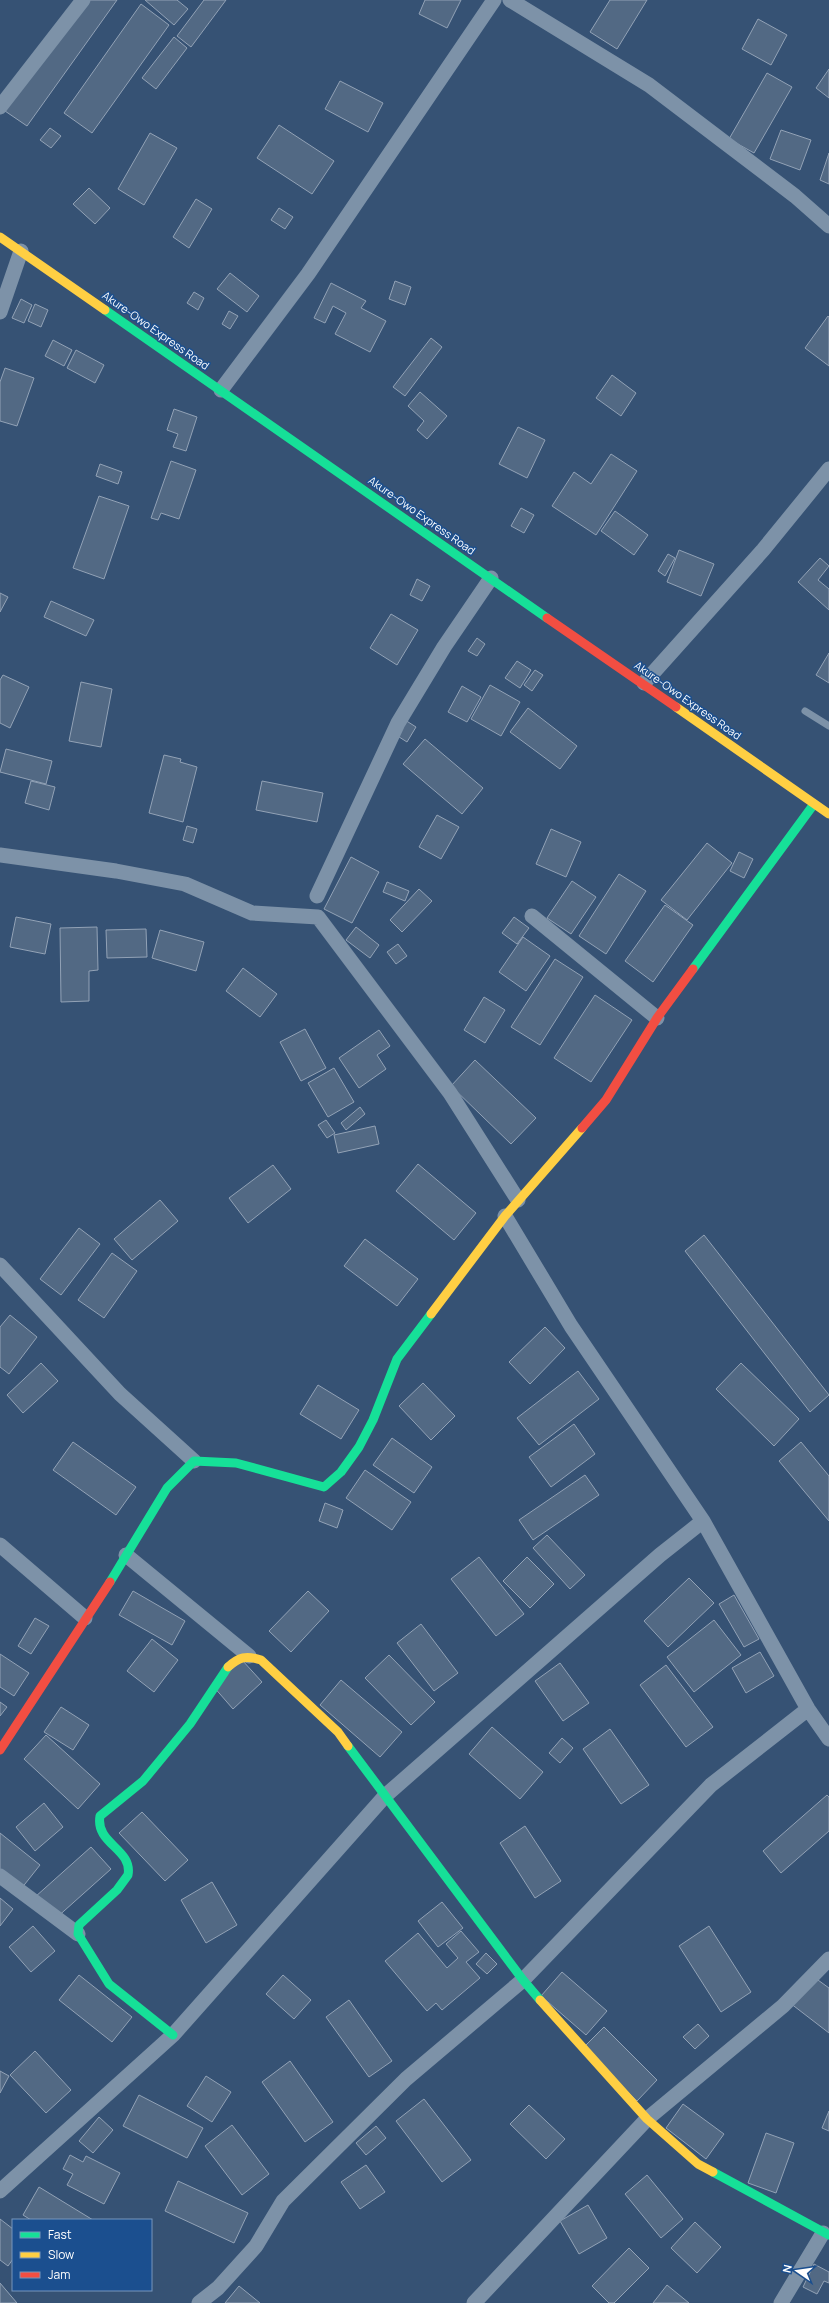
<svg xmlns="http://www.w3.org/2000/svg" width="829" height="2303" font-family="Manrope,sans-serif">
  <style>
    .building { fill: #526984; stroke: #92a2b6 }
    .lines { fill: none; stroke-linecap: round; stroke-linejoin: round }
    .lane { stroke: #7d92a8; stroke-width: 7 }
    .street { stroke: #7d92a8; stroke-width: 15 }
    .fast { stroke: #16e098; stroke-width: 9 }
    .slow { stroke: #ffcf43; stroke-width: 9 }
    .jam { stroke: #f24e42; stroke-width: 9 }
    .labels { text-anchor: middle; dominant-baseline: central; stroke-width: 3; stroke-linejoin: round; paint-order: stroke }
    .street-label { font-size: 11px; fill: #fff; stroke: #1b4f8f }
  </style>
  <rect width="100%" height="100%" fill="#365274"/>
  <path class="building" d="M 84,0 L 117,0 L 27,126 L 5,111 Z
    M 145,0 L 177,0 L 188,9 L 174,25 Z
    M 204,0 L 226,0 L 191,47 L 177,36 Z
    M 425,0 L 461,0 L 447,28 L 419,14 Z
    M 610,0 L 647,0 L 617,49 L 590,32 Z
    M 141,4 L 169,25 L 92,133 L 64,113 Z
    M 758,19 L 787,35 L 771,65 L 742,49 Z
    M 174,37 L 187,48 L 156,89 L 142,78 Z
    M 829,69 L 829,98 L 816,88 Z
    M 767,73 L 792,87 L 754,153 L 729,139 Z
    M 340,81 L 383,103 L 368,132 L 325,109 Z
    M 279,125 L 334,161 L 312,194 L 257,158 Z
    M 50,128 L 61,136 L 51,148 L 40,140 Z
    M 781,130 L 811,140 L 800,170 L 770,159 Z
    M 150,133 L 177,148 L 144,205 L 118,189 Z
    M 829,153 L 829,184 L 820,180 Z
    M 89,188 L 110,208 L 95,224 L 73,204 Z
    M 196,199 L 212,209 L 189,248 L 173,237 Z
    M 279,208 L 293,217 L 285,229 L 271,220 Z
    M 230,273 L 259,296 L 247,312 L 217,289 Z
    M 395,281 L 411,287 L 405,305 L 389,299 Z
    M 331,283 L 366,301 L 361,308 L 386,321 L 370,352 L 335,334 L 346,313 L 333,306 L 325,323 L 314,318 Z
    M 194,292 L 204,298 L 198,310 L 187,303 Z
    M 21,299 L 32,305 L 24,323 L 12,318 Z
    M 35,304 L 48,310 L 41,327 L 28,321 Z
    M 229,311 L 238,316 L 230,329 L 222,324 Z
    M 828,316 L 829,317 L 829,366 L 805,348 Z
    M 431,338 L 442,347 L 405,396 L 393,387 Z
    M 53,340 L 72,350 L 64,366 L 45,356 Z
    M 76,350 L 104,365 L 95,383 L 67,368 Z
    M 5,368 L 34,378 L 17,426 L 0,421 L 0,382 Z
    M 612,375 L 636,393 L 621,416 L 596,398 Z
    M 420,392 L 447,416 L 427,439 L 417,430 L 424,421 L 408,406 Z
    M 174,409 L 197,417 L 186,451 L 173,447 L 178,434 L 167,430 Z
    M 518,427 L 545,440 L 527,478 L 499,464 Z
    M 611,454 L 637,471 L 596,535 L 552,506 L 574,472 L 591,484 Z
    M 171,461 L 196,470 L 179,519 L 161,513 L 158,520 L 151,518 Z
    M 100,464 L 122,472 L 118,484 L 96,476 Z
    M 99,496 L 129,506 L 104,579 L 73,568 Z
    M 521,508 L 534,515 L 524,533 L 511,526 Z
    M 615,511 L 648,535 L 634,555 L 601,531 Z
    M 679,550 L 714,564 L 701,596 L 667,582 Z
    M 668,554 L 675,558 L 665,576 L 658,571 Z
    M 820,558 L 829,566 L 818,580 L 829,589 L 829,610 L 798,582 Z
    M 417,579 L 430,586 L 422,601 L 410,595 Z
    M 0,593 L 8,597 L 0,612 Z
    M 51,601 L 94,620 L 86,636 L 44,617 Z
    M 391,614 L 418,630 L 397,665 L 370,648 Z
    M 477,638 L 485,644 L 477,656 L 468,651 Z
    M 829,653 L 829,683 L 816,675 Z
    M 517,661 L 531,670 L 520,688 L 505,678 Z
    M 535,670 L 543,675 L 532,691 L 524,685 Z
    M 3,675 L 29,687 L 10,728 L 0,723 L 0,680 Z
    M 81,682 L 112,689 L 101,747 L 69,741 Z
    M 490,685 L 520,702 L 501,736 L 471,719 Z
    M 462,686 L 481,697 L 467,722 L 448,712 Z
    M 528,708 L 577,746 L 560,769 L 510,732 Z
    M 405,720 L 416,727 L 407,742 L 396,735 Z
    M 425,739 L 483,788 L 462,814 L 403,764 Z
    M 6,749 L 52,761 L 46,784 L 0,772 Z
    M 164,755 L 181,759 L 180,762 L 197,767 L 183,822 L 149,813 Z
    M 31,781 L 55,787 L 49,810 L 25,803 Z
    M 262,781 L 323,793 L 317,822 L 256,810 Z
    M 437,815 L 459,827 L 441,859 L 419,847 Z
    M 187,826 L 197,829 L 193,843 L 183,840 Z
    M 551,829 L 581,842 L 566,877 L 536,864 Z
    M 707,843 L 732,863 L 687,920 L 661,900 Z
    M 739,852 L 753,859 L 744,878 L 730,871 Z
    M 351,857 L 379,872 L 352,923 L 324,909 Z
    M 619,874 L 646,891 L 606,954 L 579,936 Z
    M 572,881 L 596,897 L 571,934 L 547,918 Z
    M 387,882 L 409,891 L 405,901 L 383,892 Z
    M 419,889 L 432,901 L 402,932 L 390,920 Z
    M 665,905 L 693,925 L 653,982 L 625,961 Z
    M 16,917 L 51,924 L 45,954 L 10,947 Z
    M 514,917 L 529,928 L 517,944 L 502,933 Z
    M 97,927 L 98,970 L 89,971 L 89,1001 L 61,1002 L 60,928 Z
    M 356,927 L 379,945 L 370,958 L 346,940 Z
    M 146,929 L 147,957 L 107,958 L 106,930 Z
    M 160,930 L 204,942 L 196,971 L 152,958 Z
    M 523,937 L 550,956 L 526,991 L 499,972 Z
    M 398,944 L 407,956 L 396,964 L 387,952 Z
    M 555,959 L 583,977 L 540,1045 L 511,1027 Z
    M 243,968 L 277,994 L 260,1017 L 226,991 Z
    M 595,995 L 632,1020 L 591,1082 L 554,1058 Z
    M 484,997 L 505,1010 L 485,1043 L 464,1030 Z
    M 305,1029 L 326,1068 L 301,1081 L 280,1042 Z
    M 379,1030 L 390,1046 L 377,1055 L 386,1069 L 359,1088 L 339,1058 Z
    M 475,1060 L 536,1118 L 511,1144 L 451,1086 Z
    M 334,1068 L 354,1102 L 328,1117 L 308,1083 Z
    M 360,1107 L 365,1114 L 346,1130 L 341,1123 Z
    M 326,1120 L 335,1133 L 327,1138 L 318,1125 Z
    M 375,1126 L 379,1144 L 338,1153 L 334,1135 Z
    M 418,1164 L 476,1213 L 454,1240 L 396,1191 Z
    M 273,1165 L 291,1189 L 248,1223 L 229,1198 Z
    M 160,1200 L 178,1221 L 132,1260 L 114,1239 Z
    M 79,1228 L 100,1244 L 61,1295 L 40,1279 Z
    M 704,1235 L 829,1395 L 810,1412 L 685,1251 Z
    M 365,1239 L 418,1279 L 397,1306 L 344,1266 Z
    M 112,1253 L 137,1271 L 104,1318 L 78,1300 Z
    M 10,1315 L 37,1337 L 9,1374 L 0,1367 L 0,1327 Z
    M 545,1327 L 565,1348 L 530,1384 L 509,1362 Z
    M 41,1363 L 58,1381 L 23,1413 L 7,1395 Z
    M 741,1363 L 799,1419 L 774,1446 L 716,1389 Z
    M 578,1371 L 599,1399 L 539,1445 L 517,1418 Z
    M 423,1383 L 455,1416 L 431,1440 L 399,1406 Z
    M 318,1385 L 359,1410 L 341,1439 L 300,1414 Z
    M 574,1424 L 595,1454 L 551,1487 L 529,1457 Z
    M 392,1438 L 432,1467 L 414,1493 L 373,1465 Z
    M 73,1442 L 136,1487 L 116,1515 L 53,1470 Z
    M 801,1442 L 829,1476 L 829,1521 L 779,1461 Z
    M 365,1470 L 411,1502 L 392,1530 L 346,1498 Z
    M 585,1475 L 599,1495 L 533,1540 L 519,1520 Z
    M 325,1503 L 343,1510 L 337,1528 L 319,1521 Z
    M 547,1535 L 585,1575 L 570,1589 L 533,1548 Z
    M 479,1557 L 524,1614 L 496,1636 L 451,1579 Z
    M 527,1557 L 554,1584 L 530,1608 L 503,1581 Z
    M 689,1578 L 714,1603 L 668,1647 L 644,1621 Z
    M 133,1591 L 185,1621 L 172,1645 L 119,1615 Z
    M 308,1591 L 329,1611 L 291,1652 L 269,1631 Z
    M 734,1595 L 759,1639 L 744,1647 L 719,1604 Z
    M 35,1618 L 49,1626 L 31,1654 L 18,1646 Z
    M 714,1620 L 741,1655 L 694,1692 L 667,1657 Z
    M 421,1624 L 458,1673 L 434,1691 L 397,1643 Z
    M 152,1639 L 178,1660 L 154,1692 L 127,1671 Z
    M 760,1652 L 774,1676 L 746,1693 L 732,1668 Z
    M 0,1654 L 29,1673 L 14,1696 L 0,1687 Z
    M 389,1655 L 435,1702 L 411,1725 L 365,1678 Z
    M 242,1660 L 262,1682 L 233,1709 L 213,1686 Z
    M 560,1663 L 589,1703 L 563,1721 L 535,1681 Z
    M 666,1665 L 713,1727 L 686,1747 L 640,1685 Z
    M 341,1680 L 402,1732 L 380,1757 L 320,1705 Z
    M 0,1702 L 7,1707 L 0,1716 Z
    M 61,1707 L 89,1725 L 73,1750 L 44,1732 Z
    M 492,1727 L 543,1772 L 520,1799 L 469,1754 Z
    M 610,1729 L 649,1785 L 621,1804 L 583,1749 Z
    M 46,1735 L 100,1784 L 78,1809 L 24,1759 Z
    M 562,1738 L 573,1748 L 560,1763 L 549,1753 Z
    M 827,1795 L 829,1797 L 829,1831 L 781,1873 L 763,1851 Z
    M 44,1803 L 63,1827 L 35,1851 L 16,1827 Z
    M 142,1812 L 188,1860 L 165,1881 L 119,1833 Z
    M 525,1826 L 561,1881 L 535,1898 L 500,1843 Z
    M 0,1833 L 40,1865 L 21,1889 L 0,1871 Z
    M 91,1847 L 111,1869 L 55,1919 L 35,1897 Z
    M 212,1882 L 237,1925 L 206,1943 L 181,1900 Z
    M 0,1898 L 13,1909 L 0,1926 Z
    M 442,1902 L 463,1928 L 438,1947 L 418,1921 Z
    M 33,1926 L 55,1951 L 31,1972 L 9,1947 Z
    M 709,1926 L 751,1992 L 721,2012 L 679,1946 Z
    M 461,1931 L 479,1952 L 466,1962 L 480,1978 L 442,2010 L 436,2003 L 427,2011 L 385,1961 L 418,1933 L 447,1968 L 458,1958 L 446,1944 Z
    M 486,1953 L 497,1964 L 487,1974 L 476,1964 Z
    M 562,1972 L 607,2011 L 586,2035 L 541,1996 Z
    M 79,1975 L 132,2017 L 112,2042 L 59,2000 Z
    M 283,1975 L 311,2000 L 294,2019 L 266,1994 Z
    M 811,1975 L 829,1988 L 829,2033 L 790,2003 Z
    M 349,2000 L 392,2061 L 369,2077 L 326,2017 Z
    M 698,2024 L 709,2036 L 695,2049 L 683,2037 Z
    M 604,2027 L 657,2080 L 637,2101 L 583,2048 Z
    M 35,2051 L 71,2090 L 46,2113 L 10,2075 Z
    M 290,2061 L 333,2122 L 305,2142 L 262,2082 Z
    M 0,2071 L 9,2076 L 0,2093 Z
    M 206,2076 L 231,2092 L 212,2122 L 187,2106 Z
    M 139,2095 L 203,2128 L 187,2158 L 123,2126 Z
    M 424,2099 L 471,2160 L 442,2182 L 396,2121 Z
    M 683,2104 L 724,2134 L 706,2159 L 666,2128 Z
    M 529,2105 L 565,2139 L 546,2159 L 510,2124 Z
    M 829,2111 L 829,2131 L 822,2128 Z
    M 99,2117 L 113,2130 L 93,2153 L 79,2141 Z
    M 232,2125 L 269,2174 L 242,2195 L 205,2146 Z
    M 376,2126 L 386,2138 L 366,2155 L 356,2143 Z
    M 766,2133 L 794,2143 L 776,2193 L 748,2183 Z
    M 70,2155 L 83,2162 L 86,2156 L 120,2173 L 104,2204 L 67,2185 L 73,2174 L 63,2169 Z
    M 366,2165 L 385,2192 L 360,2209 L 341,2182 Z
    M 647,2175 L 683,2219 L 661,2238 L 625,2194 Z
    M 178,2181 L 248,2213 L 234,2243 L 165,2211 Z
    M 39,2187 L 93,2220 L 31,2220 L 23,2215 Z
    M 588,2205 L 607,2238 L 579,2254 L 560,2221 Z
    M 0,2219 L 13,2229 L 13,2259 L 8,2266 L 0,2260 Z
    M 695,2222 L 721,2247 L 697,2273 L 671,2248 Z
    M 629,2248 L 649,2268 L 614,2303 L 609,2303 L 592,2286 Z
    M 814,2264 L 829,2272 L 829,2283 L 824,2281 L 817,2294 L 803,2287 Z
    M 0,2283 L 17,2303 L 0,2303 Z
    M 667,2285 L 689,2303 L 653,2303 Z
    M 239,2286 L 260,2303 L 225,2303 Z"/>
  <g class="lines">
    <path class="lane" d="M 805,711 L 829,726"/>
    <path class="street" d="M 510,0 L 649,85 L 795,196 L 829,226
      M 0,107 L 83,0
      M 0,312 L 21,251
      M 221,390 L 308,274 L 494,0
      M 644,683 L 763,550 L 829,469
      M 0,855 L 116,871 L 185,884 L 252,913 L 318,917 L 450,1093 L 518,1200
      M 317,896 L 398,723 L 444,647 L 491,578
      M 532,916 L 657,1018
      M 505,1216 L 571,1326 L 703,1521 L 808,1709 L 829,1739
      M 0,1265 L 120,1394 L 194,1461
      M 0,1545 L 85,1618
      M 126,1555 L 249,1656
      M 0,1876 L 78,1934
      M 0,2191 L 173,2035 L 385,1796 L 660,1555 L 703,1521
      M 199,2303 L 218,2288 L 256,2246 L 283,2201 L 406,2079 L 523,1980 L 711,1785 L 808,1709
      M 474,2303 L 647,2119 L 783,2006 L 829,1959
      M 781,2303 L 823,2233"/>
    <path class="fast" d="M 105,310 L 547,618
      M 693,969 L 814,804
      M 110,1582 L 167,1488 L 194,1461 L 236,1463 L 324,1487 L 341,1472 L 359,1447 L 373,1420 L 397,1359 L 431,1314
      M 348,1746 L 523,1980 L 540,2000
      M 173,2035 L 109,1984 L 78,1934 L 79,1925 L 117,1890 L 128,1875 C 133,1849 95,1844 100,1816 L 143,1781 L 190,1724 L 228,1667
      M 713,2172 L 829,2235"/>
    <path class="slow" d="M 0,237 L 105,310
      M 676,707 L 829,814
      M 431,1314 L 505,1216 L 582,1128
      M 228,1667 C 239,1657 246,1655 261,1660 L 338,1732 L 348,1746
      M 540,2000 L 647,2119 L 698,2164 L 713,2172"/>
    <path class="jam" d="M 547,618 L 676,707
      M 582,1128 L 606,1100 L 657,1018 L 693,969
      M 0,1750 L 110,1582"/>
  </g>
  <g class="labels">
    <g class="street-label">
      <text transform="translate(156 330) rotate(35)">Akure-Owo Express Road</text>
      <text transform="translate(422 515) rotate(35)">Akure-Owo Express Road</text>
      <text transform="translate(688 700) rotate(35)">Akure-Owo Express Road</text>
    </g>
  </g>
  <rect x="12" y="2219" width="140" height="72" fill="#1b4f8f" stroke="#7695bc"/>
  <rect x="20" y="2232" width="20" height="6" fill="#16e098" stroke="#7695bc"/>
  <text x="48" y="2239" font-size="12" fill="#ffffff">Fast</text>
  <rect x="20" y="2252" width="20" height="6" fill="#ffcf43" stroke="#7695bc"/>
  <text x="48" y="2259" font-size="12" fill="#ffffff">Slow</text>
  <rect x="20" y="2272" width="20" height="6" fill="#f24e42" stroke="#7695bc"/>
  <text x="48" y="2279" font-size="12" fill="#ffffff">Jam</text>
  <g transform="translate(797 2271) rotate(283)" stroke="#1b4f8f" stroke-width="3" paint-order="stroke">
  <path d="M0-3L7 15L0 10L-7 15Z" fill="#ffffff"/>
  <text y="-6" font-size="11" font-weight="bold" text-anchor="middle" fill="#ffffff">N</text>
  </g>
</svg>
